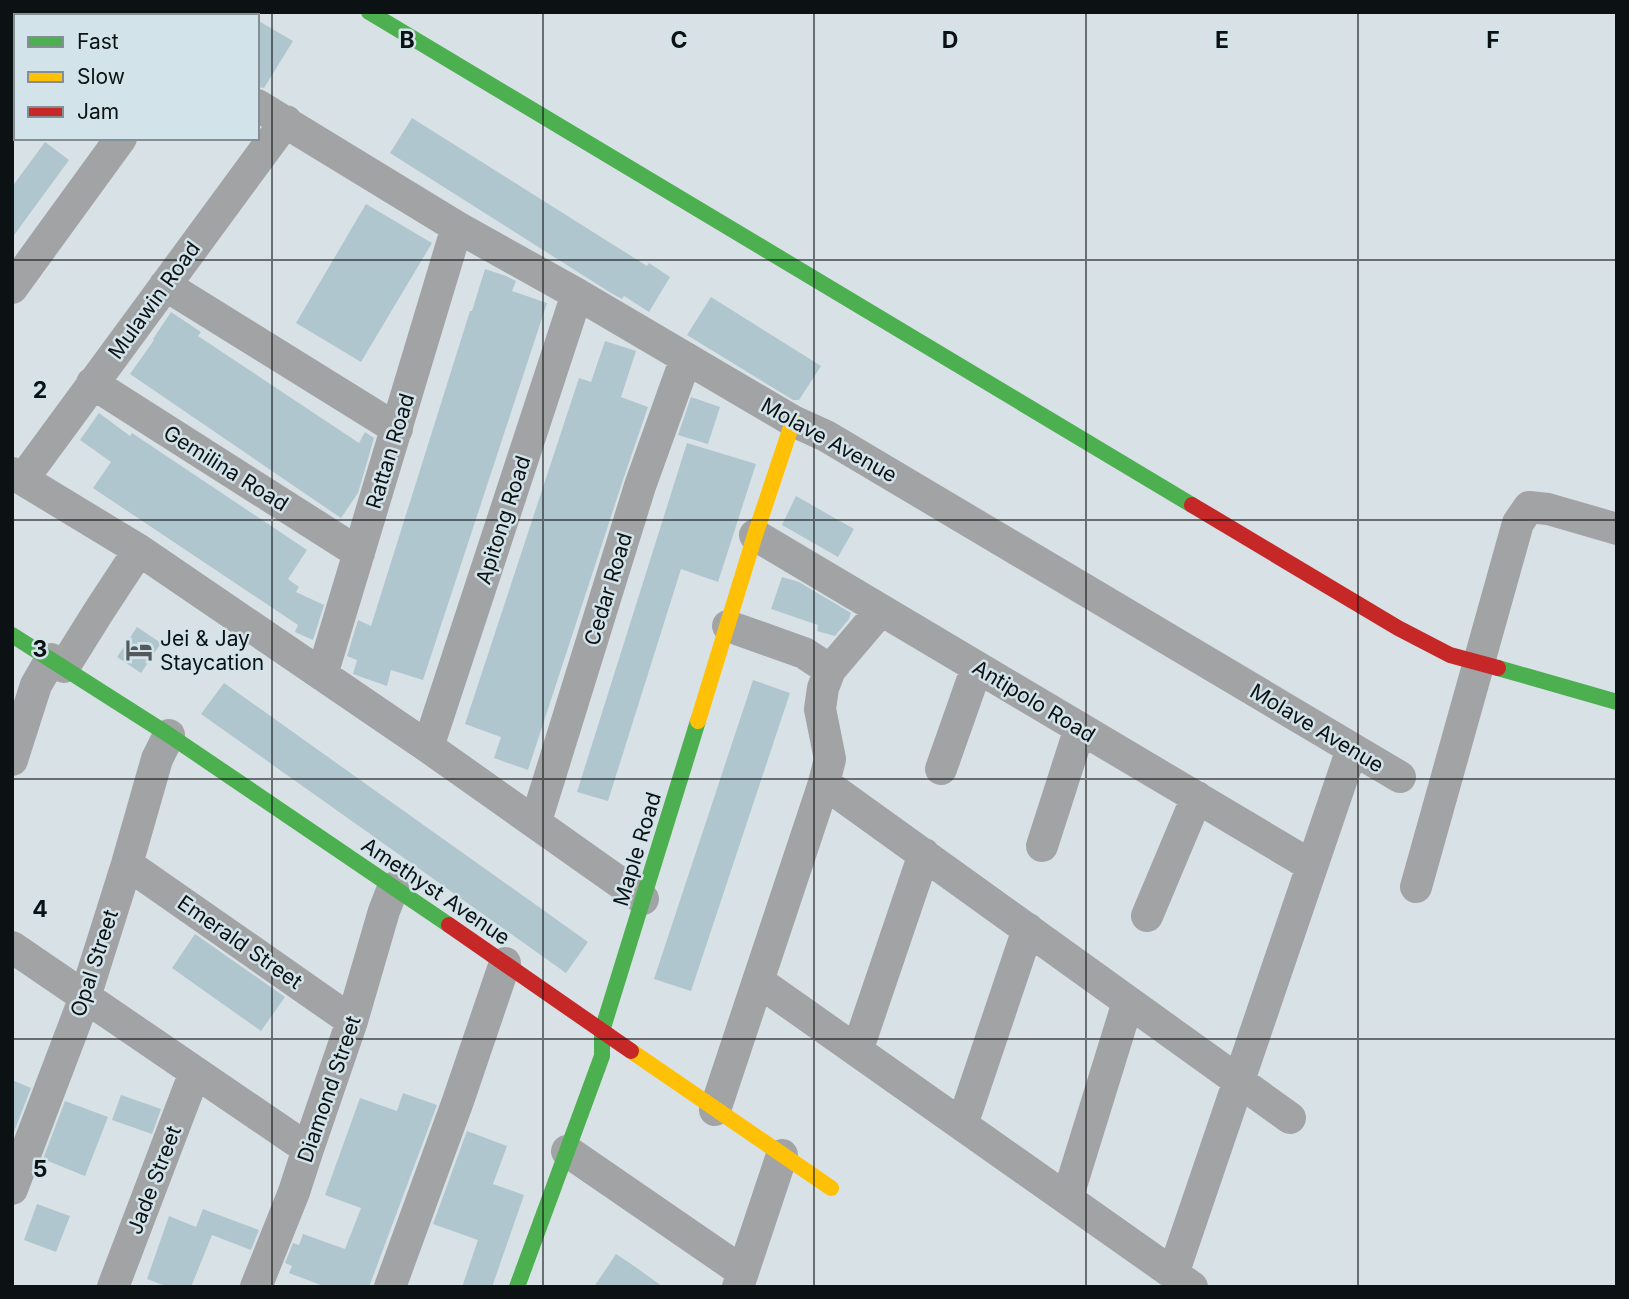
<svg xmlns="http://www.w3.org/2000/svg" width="1629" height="1299" font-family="Inter,sans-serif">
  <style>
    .building { fill: #b0c6ce }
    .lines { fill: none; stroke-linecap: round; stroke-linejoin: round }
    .street { stroke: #a2a3a4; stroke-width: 32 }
    .fast { stroke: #4caf50; stroke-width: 16 }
    .slow { stroke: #ffc107; stroke-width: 16 }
    .jam { stroke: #c62828; stroke-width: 16 }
    .grid { fill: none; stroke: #0c1113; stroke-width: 2; stroke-opacity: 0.55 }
    .labels { text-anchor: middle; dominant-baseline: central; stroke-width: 5; stroke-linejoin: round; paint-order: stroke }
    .street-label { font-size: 21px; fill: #0c1113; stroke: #d3e3ea }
    .poi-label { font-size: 21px; fill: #0c1113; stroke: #d3e3ea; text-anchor: start }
    .grid-label { font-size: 23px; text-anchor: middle; font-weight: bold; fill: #0c1113; stroke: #d3e3ea; stroke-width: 5; stroke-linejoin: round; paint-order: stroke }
  </style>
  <rect width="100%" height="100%" fill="#d8e1e5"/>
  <path class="building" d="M 257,20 L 293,41 L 264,88 L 257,87 Z
    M 412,118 L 647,266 L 649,263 L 670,277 L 649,312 L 624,296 L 622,299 L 611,293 L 390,153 Z
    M 45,142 L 69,160 L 12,238 L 12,187 Z
    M 366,204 L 432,243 L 361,362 L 296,323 Z
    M 485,269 L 506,276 L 516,281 L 512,291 L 547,303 L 423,680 L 391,670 L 387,686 L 353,674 L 357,660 L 347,656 L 358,620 L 371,626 L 470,311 L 472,311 Z
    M 711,297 L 821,366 L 799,400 L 793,400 L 687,335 Z
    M 171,312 L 201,332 L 198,336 L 359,443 L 365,432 L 374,438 L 358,493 L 341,518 L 130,374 L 154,340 L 153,339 Z
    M 605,341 L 636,351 L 621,397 L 648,407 L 623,480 L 528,770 L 494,758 L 501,737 L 465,724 L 579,378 L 591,382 Z
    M 691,397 L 720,407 L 708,444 L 678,435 Z
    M 99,413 L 130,436 L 132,433 L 307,550 L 288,579 L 299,587 L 296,592 L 324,605 L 313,640 L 295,632 L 298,625 L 93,488 L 111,462 L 80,440 Z
    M 687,443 L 756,464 L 718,582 L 681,569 L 608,801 L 577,792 Z
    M 796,496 L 854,529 L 838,557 L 782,525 Z
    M 782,577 L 799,582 L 851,613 L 849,619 L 835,636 L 817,631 L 818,625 L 771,609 Z
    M 137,627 L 161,643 L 141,673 L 117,657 Z
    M 753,680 L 790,693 L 691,991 L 654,979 Z
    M 224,683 L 588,942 L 566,973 L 201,714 Z
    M 195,934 L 285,997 L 261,1031 L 172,968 Z
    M 12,1080 L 31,1088 L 12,1137 Z
    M 403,1093 L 437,1105 L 369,1287 L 326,1287 L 289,1273 L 292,1266 L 285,1263 L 293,1243 L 299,1245 L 303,1234 L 345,1249 L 361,1208 L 325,1195 L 360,1098 L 397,1111 Z
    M 121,1095 L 161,1109 L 152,1134 L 112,1120 Z
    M 65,1101 L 108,1117 L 85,1176 L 43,1159 Z
    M 467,1131 L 507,1146 L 493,1184 L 524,1195 L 492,1287 L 462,1287 L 478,1240 L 433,1224 Z
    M 37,1204 L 70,1216 L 56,1252 L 24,1240 Z
    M 203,1209 L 259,1230 L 251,1250 L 212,1235 L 191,1287 L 168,1287 L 147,1279 L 169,1216 L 196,1227 Z
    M 616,1254 L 634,1266 L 663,1287 L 594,1287 Z"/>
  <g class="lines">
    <path class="street" d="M 101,12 L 107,16
      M 61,16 L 63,12
      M 12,84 L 16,79
      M 257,105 L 457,227 L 577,294 L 793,421 L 826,436 L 1400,777
      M 165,285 L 397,429
      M 12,288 L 121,138
      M 92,383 L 359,553
      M 12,473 L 139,550 L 428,747 L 643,899
      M 23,479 L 286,121
      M 755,535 L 1312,866
      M 728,626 L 804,653 L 830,670
      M 64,667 L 99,611 L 139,550
      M 322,675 L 457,227
      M 428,747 L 577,294
      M 12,760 L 36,685 L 51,659
      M 941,769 L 977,667
      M 824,783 L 1290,1118
      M 536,821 L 640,486 L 686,358
      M 1042,846 L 1080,728
      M 127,864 L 352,1021
      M 1416,887 L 1518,523 L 1529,507 L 1548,509 L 1617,529
      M 1147,916 L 1197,797
      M 12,947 L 308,1149
      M 758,981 L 1192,1287
      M 857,1051 L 924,854
      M 715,1110 L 824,783 L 830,759 L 820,709 L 823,688 L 830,670 L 881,610
      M 962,1125 L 1028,929
      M 567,1151 L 743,1272
      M 12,1189 L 85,997 L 127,864 L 157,759 L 169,735
      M 1067,1199 L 1128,1002
      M 1173,1274 L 1352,749
      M 113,1287 L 195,1072
      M 256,1287 L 294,1192 L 308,1149 L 352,1021 L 384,911 L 393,888
      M 390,1287 L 458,1101 L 505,963
      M 738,1287 L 782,1155"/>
    <path class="fast" d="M 369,12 L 1192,505
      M 12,635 L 169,735 L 449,925
      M 1498,668 L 1617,702
      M 517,1287 L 602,1056 L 602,1031 L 698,721"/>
    <path class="slow" d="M 698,721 L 755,535 L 793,421
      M 631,1051 L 831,1188"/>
    <path class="jam" d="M 1192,505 L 1398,628 L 1450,655 L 1498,668
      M 449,925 L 631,1051"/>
  </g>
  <path class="grid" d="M 272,12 L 272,1287M 543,12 L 543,1287M 814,12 L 814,1287M 1086,12 L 1086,1287M 1358,12 L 1358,1287M 12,260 L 1617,260M 12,520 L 1617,520M 12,779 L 1617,779M 12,1039 L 1617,1039"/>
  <defs>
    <symbol id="hotel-bare" viewBox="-9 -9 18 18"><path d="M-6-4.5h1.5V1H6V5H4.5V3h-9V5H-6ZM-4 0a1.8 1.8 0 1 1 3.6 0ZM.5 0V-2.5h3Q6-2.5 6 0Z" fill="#535a5c" stroke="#d3e3ea" stroke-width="2.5" paint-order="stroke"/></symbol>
  </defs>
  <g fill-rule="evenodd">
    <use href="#hotel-bare" x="120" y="631" width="38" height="38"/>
  </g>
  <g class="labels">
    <g class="street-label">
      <text transform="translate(154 300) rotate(-54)">Mulawin Road</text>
      <text transform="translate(829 440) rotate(29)">Molave Avenue</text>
      <text transform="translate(390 451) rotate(-73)">Rattan Road</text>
      <text transform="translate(226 468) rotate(32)">Gemilina Road</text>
      <text transform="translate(503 520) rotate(-72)">Apitong Road</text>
      <text transform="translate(608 589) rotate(-73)">Cedar Road</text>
      <text transform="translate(1034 701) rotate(31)">Antipolo Road</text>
      <text transform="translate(1317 728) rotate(31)">Molave Avenue</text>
      <text transform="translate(637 849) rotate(-73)">Maple Road</text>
      <text transform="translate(436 891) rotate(34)">Amethyst Avenue</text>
      <text transform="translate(240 942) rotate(35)">Emerald Street</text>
      <text transform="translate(94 963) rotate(-72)">Opal Street</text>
      <text transform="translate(329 1089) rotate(-71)">Diamond Street</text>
      <text transform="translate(154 1180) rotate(-69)">Jade Street</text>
    </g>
    <g class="poi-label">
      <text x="160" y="638">Jei &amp; Jay<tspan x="160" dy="24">Staycation</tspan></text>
    </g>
  </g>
  <g class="grid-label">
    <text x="407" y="48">B</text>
    <text x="679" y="48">C</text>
    <text x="950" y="48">D</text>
    <text x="1222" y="48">E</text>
    <text x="1493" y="48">F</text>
    <text x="40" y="398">2</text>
    <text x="40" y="657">3</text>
    <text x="40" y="917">4</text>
    <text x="40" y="1177">5</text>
  </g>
  <rect width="1629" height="1299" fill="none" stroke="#0c1113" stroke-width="28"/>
  <rect x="14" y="14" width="245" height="126" fill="#d3e3ea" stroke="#838f94" stroke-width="2"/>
  <rect x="28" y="37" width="35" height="10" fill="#4caf50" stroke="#838f94" stroke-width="2"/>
  <text x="77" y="49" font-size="21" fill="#0c1113">Fast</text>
  <rect x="28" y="72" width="35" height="10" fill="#ffc107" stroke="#838f94" stroke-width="2"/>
  <text x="77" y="84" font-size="21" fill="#0c1113">Slow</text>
  <rect x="28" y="107" width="35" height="10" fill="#c62828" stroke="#838f94" stroke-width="2"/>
  <text x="77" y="119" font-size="21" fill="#0c1113">Jam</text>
</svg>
